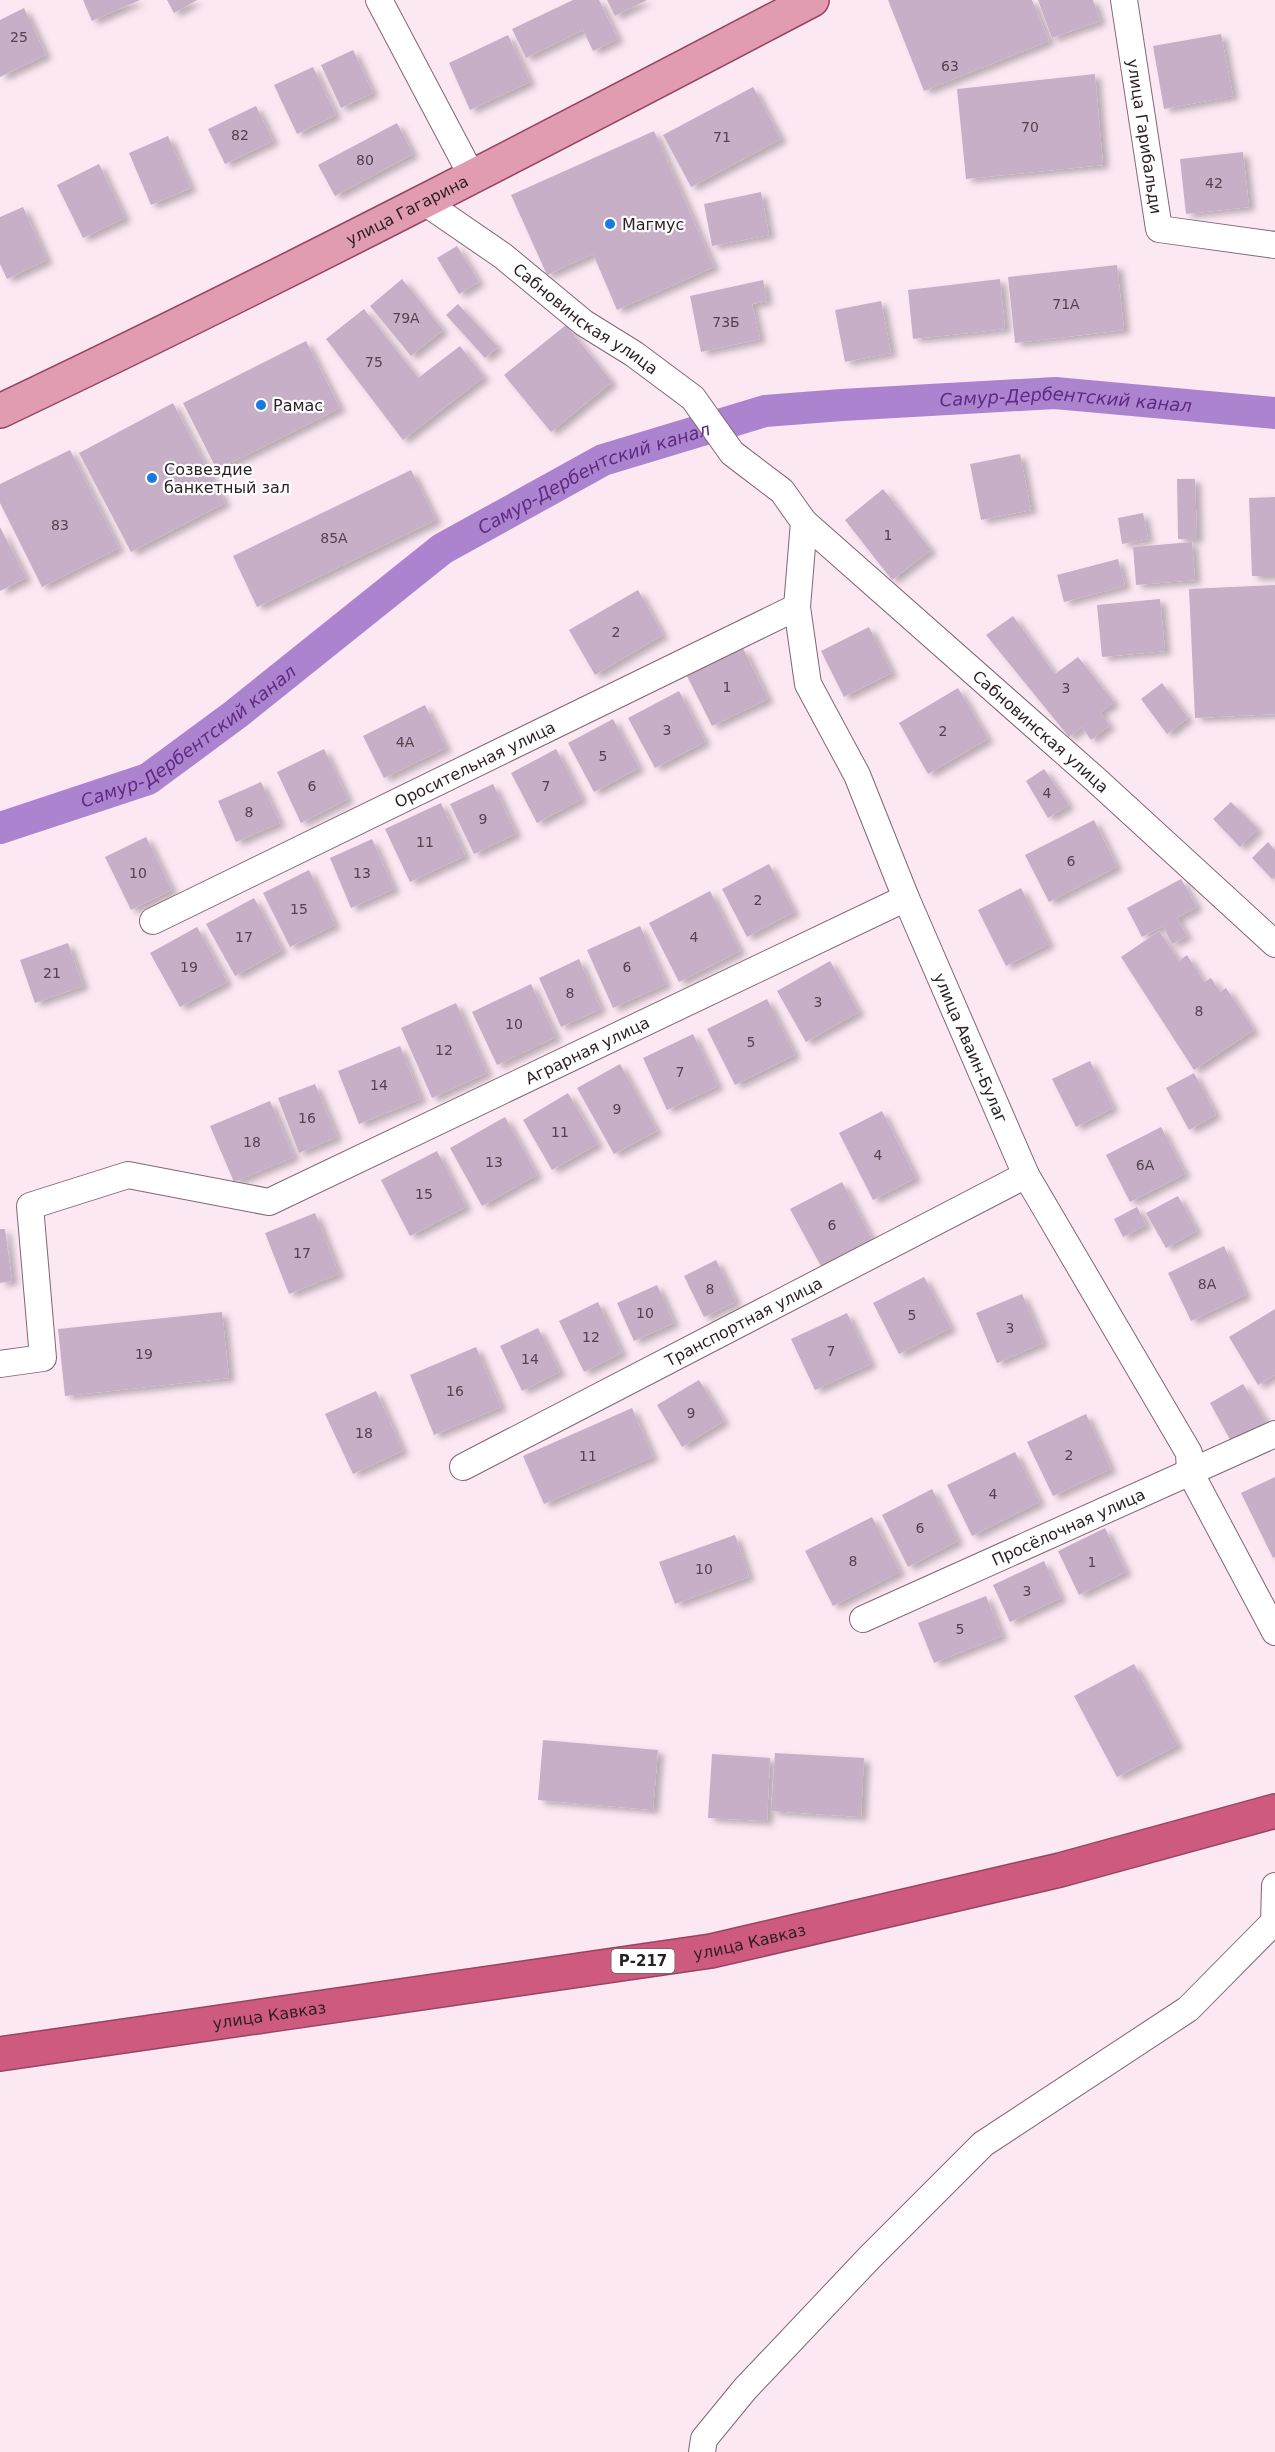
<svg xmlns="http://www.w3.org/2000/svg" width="1275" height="2452" font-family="'DejaVu Sans',sans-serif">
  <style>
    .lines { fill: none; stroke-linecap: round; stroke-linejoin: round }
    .canal { stroke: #ac83ce; stroke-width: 32 }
    .building { fill: #c7afc7; filter: url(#shadow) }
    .street-casing { stroke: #826676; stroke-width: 28 }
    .primary-casing { stroke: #964560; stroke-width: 36 }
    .highway-casing { stroke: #964560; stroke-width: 36 }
    .street { stroke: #fff; stroke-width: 26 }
    .primary { stroke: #e29cb2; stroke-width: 33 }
    .highway { stroke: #cf5a7f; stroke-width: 33 }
    .poi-dot { fill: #157ae2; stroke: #fff; stroke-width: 2 }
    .labels { text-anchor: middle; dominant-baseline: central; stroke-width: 4.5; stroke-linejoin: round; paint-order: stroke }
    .number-label { font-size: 14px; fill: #52434e }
    .shield { fill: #fff; stroke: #6b6266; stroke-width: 1.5 }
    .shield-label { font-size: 15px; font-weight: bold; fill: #2b1f25 }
    .street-label { font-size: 16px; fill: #2b1f25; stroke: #fff }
    .poi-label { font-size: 16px; fill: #2b1f25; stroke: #fff; text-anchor: start }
    .water-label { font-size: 18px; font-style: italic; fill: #5f2a83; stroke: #fff }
  </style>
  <defs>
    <filter id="shadow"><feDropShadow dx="6" dy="4" stdDeviation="3" flood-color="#0004"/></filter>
  </defs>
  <rect width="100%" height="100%" fill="#fce8f3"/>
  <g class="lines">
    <path class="canal" id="s1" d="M 0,828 L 148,779 L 236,714 L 442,549 L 603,460 L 765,411 L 842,405 L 1055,393 L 1275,413"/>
  </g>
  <path class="building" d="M 83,0 L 140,0 L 92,21 Z
    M 167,0 L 197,0 L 174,13 Z
    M 573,0 L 599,0 L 618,39 L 593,51 L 583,30 L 526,58 L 512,29 Z
    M 607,0 L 647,0 L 615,16 Z
    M 888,0 L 1032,0 L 1049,41 L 924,91 Z
    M 1038,0 L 1093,0 L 1100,21 L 1052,38 Z
    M 24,8 L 46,55 L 0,77 L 0,20 Z
    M 1221,34 L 1233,96 L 1164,109 L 1153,46 Z
    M 508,35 L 530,82 L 470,110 L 449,63 Z
    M 353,50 L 373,93 L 341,108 L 321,65 Z
    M 313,67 L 336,115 L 297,134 L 274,85 Z
    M 1095,74 L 1103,165 L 966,179 L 957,89 Z
    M 753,87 L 781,139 L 691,187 L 663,135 Z
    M 256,106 L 273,141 L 225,164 L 208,129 Z
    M 397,123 L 413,154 L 335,196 L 318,165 Z
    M 654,131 L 714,267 L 617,310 L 593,254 L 547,275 L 511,195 Z
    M 168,136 L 191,188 L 151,205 L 129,153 Z
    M 1243,152 L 1249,207 L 1186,214 L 1180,159 Z
    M 99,164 L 125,218 L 83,238 L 57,185 Z
    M 761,192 L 769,235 L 712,246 L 704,204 Z
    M 23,207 L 47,260 L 7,279 L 0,264 L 0,217 Z
    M 457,246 L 479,282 L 459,294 L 437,258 Z
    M 1117,265 L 1124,330 L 1015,343 L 1008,277 Z
    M 402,279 L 443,330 L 411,356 L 370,306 Z
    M 1000,279 L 1005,329 L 913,339 L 908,290 Z
    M 763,280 L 767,301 L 752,304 L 760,339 L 701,352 L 690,296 Z
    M 881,301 L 891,353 L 845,362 L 835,310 Z
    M 458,304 L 498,347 L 485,358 L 446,315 Z
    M 364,309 L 418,378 L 460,346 L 484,377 L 403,440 L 326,339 Z
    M 566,325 L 612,382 L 551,432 L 504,375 Z
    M 306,341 L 340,408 L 217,470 L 183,403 Z
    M 173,403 L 225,503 L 131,552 L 79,453 Z
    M 70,450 L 119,548 L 42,587 L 0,503 L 0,484 Z
    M 1020,454 L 1031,510 L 981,520 L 970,464 Z
    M 411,470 L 436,520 L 257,607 L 233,556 Z
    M 1177,479 L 1195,479 L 1197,539 L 1178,539 Z
    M 883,489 L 931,550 L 892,580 L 845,520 Z
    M 1275,497 L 1275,576 L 1252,576 L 1249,498 Z
    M 1143,513 L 1148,539 L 1122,544 L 1118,518 Z
    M 0,527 L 26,578 L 0,591 Z
    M 1192,542 L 1195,580 L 1136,585 L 1133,547 Z
    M 1118,559 L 1125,586 L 1064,602 L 1057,575 Z
    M 1275,585 L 1275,714 L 1195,718 L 1189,589 Z
    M 638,590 L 663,635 L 595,675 L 569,630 Z
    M 1160,599 L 1165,651 L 1102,657 L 1097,605 Z
    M 1013,616 L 1055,674 L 1078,657 L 1114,702 L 1100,713 L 1110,725 L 1091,740 L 1082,727 L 1069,737 L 986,635 Z
    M 869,627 L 892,673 L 844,697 L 821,651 Z
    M 743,648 L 768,699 L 712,726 L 687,676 Z
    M 1162,683 L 1188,718 L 1167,734 L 1141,699 Z
    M 958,688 L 988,739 L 928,774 L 899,723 Z
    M 679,691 L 705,742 L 655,768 L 628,718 Z
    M 425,705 L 446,748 L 384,778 L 363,736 Z
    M 613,719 L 639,768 L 594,792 L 568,743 Z
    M 324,749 L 348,799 L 301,823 L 277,772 Z
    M 556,749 L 582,799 L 537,823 L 511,773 Z
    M 1044,769 L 1069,805 L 1048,818 L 1026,781 Z
    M 261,782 L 280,823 L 236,842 L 218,801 Z
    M 493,784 L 516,834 L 474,854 L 450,804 Z
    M 1231,802 L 1258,829 L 1240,847 L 1213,819 Z
    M 441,803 L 465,856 L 410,882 L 385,829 Z
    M 1094,820 L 1117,867 L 1049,902 L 1025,855 Z
    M 146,837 L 172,890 L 131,910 L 105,857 Z
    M 372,839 L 394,889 L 351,908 L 330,858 Z
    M 1268,842 L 1275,850 L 1275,876 L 1272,879 L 1252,858 Z
    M 769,864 L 794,912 L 747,937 L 722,889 Z
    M 309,870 L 335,925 L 290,947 L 263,893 Z
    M 1181,879 L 1197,907 L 1177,918 L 1187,936 L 1172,944 L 1163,926 L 1142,937 L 1127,908 Z
    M 1021,888 L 1049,944 L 1006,966 L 978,910 Z
    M 710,891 L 740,951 L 679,982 L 649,923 Z
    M 254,898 L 282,950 L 235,976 L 206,924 Z
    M 640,926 L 666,984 L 613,1008 L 587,950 Z
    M 197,927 L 227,982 L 180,1007 L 150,953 Z
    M 1159,931 L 1179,961 L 1187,955 L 1204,982 L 1211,978 L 1220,992 L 1226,988 L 1254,1030 L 1194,1070 L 1121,957 Z
    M 68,943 L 83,986 L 35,1003 L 20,960 Z
    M 579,959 L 601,1009 L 561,1027 L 539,978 Z
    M 830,961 L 859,1012 L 806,1042 L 777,991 Z
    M 531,984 L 556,1037 L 497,1065 L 472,1012 Z
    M 767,999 L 795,1055 L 735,1085 L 707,1029 Z
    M 456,1003 L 487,1073 L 432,1098 L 401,1028 Z
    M 693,1034 L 718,1086 L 667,1110 L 643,1058 Z
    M 400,1046 L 421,1099 L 359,1124 L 338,1071 Z
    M 1090,1061 L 1113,1108 L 1076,1127 L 1052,1079 Z
    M 620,1064 L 657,1131 L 614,1154 L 577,1088 Z
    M 1194,1073 L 1216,1115 L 1189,1130 L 1166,1088 Z
    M 315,1084 L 337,1137 L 299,1153 L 278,1098 Z
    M 568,1093 L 598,1144 L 552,1170 L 523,1120 Z
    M 270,1101 L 294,1157 L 234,1182 L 210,1126 Z
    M 882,1111 L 916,1178 L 873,1200 L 839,1133 Z
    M 505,1117 L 537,1175 L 482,1206 L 450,1148 Z
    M 1161,1127 L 1185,1174 L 1130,1202 L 1106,1155 Z
    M 437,1151 L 466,1207 L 410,1236 L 381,1180 Z
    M 842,1182 L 873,1241 L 822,1268 L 790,1209 Z
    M 1178,1196 L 1197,1231 L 1166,1248 L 1146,1213 Z
    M 1137,1207 L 1146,1225 L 1123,1237 L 1114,1219 Z
    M 315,1213 L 339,1274 L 289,1294 L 265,1233 Z
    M 0,1229 L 5,1229 L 12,1281 L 0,1283 Z
    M 1224,1246 L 1246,1295 L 1191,1321 L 1168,1273 Z
    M 716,1260 L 736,1302 L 704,1317 L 684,1276 Z
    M 924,1277 L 951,1328 L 899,1354 L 873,1303 Z
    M 657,1285 L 674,1323 L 634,1341 L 617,1303 Z
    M 1022,1294 L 1043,1343 L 997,1363 L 976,1313 Z
    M 598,1302 L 622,1353 L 584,1372 L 559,1321 Z
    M 1275,1309 L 1275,1375 L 1258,1385 L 1229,1337 Z
    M 222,1312 L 229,1378 L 65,1396 L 58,1329 Z
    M 847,1313 L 871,1364 L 815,1390 L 791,1339 Z
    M 538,1328 L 560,1372 L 522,1391 L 500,1346 Z
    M 476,1347 L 501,1407 L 434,1435 L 410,1375 Z
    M 699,1380 L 724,1421 L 682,1447 L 657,1405 Z
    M 1243,1384 L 1267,1424 L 1232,1443 L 1210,1403 Z
    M 376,1391 L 403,1451 L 353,1474 L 325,1414 Z
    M 632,1408 L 653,1457 L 544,1504 L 523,1456 Z
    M 1086,1414 L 1111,1469 L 1053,1496 L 1027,1442 Z
    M 1015,1452 L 1040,1502 L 972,1536 L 947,1485 Z
    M 1275,1477 L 1275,1557 L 1273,1558 L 1241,1493 Z
    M 932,1489 L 958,1541 L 908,1567 L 882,1515 Z
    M 872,1517 L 900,1572 L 833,1606 L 805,1551 Z
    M 1105,1528 L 1126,1572 L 1079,1595 L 1058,1551 Z
    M 735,1535 L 749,1577 L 675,1604 L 659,1562 Z
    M 1044,1561 L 1061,1598 L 1010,1622 L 993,1585 Z
    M 986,1596 L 1002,1636 L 934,1663 L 918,1623 Z
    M 1134,1664 L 1178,1745 L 1117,1777 L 1074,1696 Z
    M 543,1740 L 658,1750 L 653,1810 L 538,1800 Z
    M 775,1753 L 864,1758 L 861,1817 L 771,1811 Z
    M 712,1754 L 770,1758 L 767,1821 L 708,1818 Z"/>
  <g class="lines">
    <defs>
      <g id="street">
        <path d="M 379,0 L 473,178"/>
        <path id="s2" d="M 1124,0 L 1159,229 L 1275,245"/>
        <path id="s3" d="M 423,201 L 503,256 L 584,323 L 634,354 L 693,398 L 732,453 L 782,491 L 804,522 L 797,607 L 808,684 L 857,775 L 906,898 L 1026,1175 L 1189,1453 L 1190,1472 L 1275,1632"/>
        <path id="s4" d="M 804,522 L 1095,779 L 1275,944"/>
        <path id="s5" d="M 153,921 L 797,607"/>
        <path id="s6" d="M 0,1364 L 43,1358 L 30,1206 L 128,1175 L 269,1202 L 906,898"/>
        <path id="s7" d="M 463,1467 L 1026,1175"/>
        <path id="s8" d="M 863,1619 L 1275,1434"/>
        <path d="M 702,2452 L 704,2439 L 745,2389 L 870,2257 L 983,2144 L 1188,2009 L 1274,1922 L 1275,1886"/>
      </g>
      <g id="primary">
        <path id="s9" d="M 0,411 C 274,281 543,141 812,0"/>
      </g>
      <g id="highway">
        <path id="s10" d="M 0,2054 L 711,1951 L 1060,1870 L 1275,1811"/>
      </g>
    </defs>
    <use href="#street" class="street-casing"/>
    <use href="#primary" class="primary-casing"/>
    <use href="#highway" class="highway-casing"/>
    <use href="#street" class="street"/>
    <use href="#primary" class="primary"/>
    <use href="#highway" class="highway"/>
  </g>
  <g class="poi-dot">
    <circle cx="610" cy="224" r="6"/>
    <circle cx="261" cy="405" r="6"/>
    <circle cx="152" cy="478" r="6"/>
  </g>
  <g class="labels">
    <g class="number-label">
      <text x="19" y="37">25</text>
      <text x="950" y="66">63</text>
      <text x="1030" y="127">70</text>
      <text x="240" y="135">82</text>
      <text x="722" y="137">71</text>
      <text x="365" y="160">80</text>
      <text x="1214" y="183">42</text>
      <text x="1066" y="304">71А</text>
      <text x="406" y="318">79А</text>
      <text x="726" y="322">73Б</text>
      <text x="374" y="362">75</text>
      <text x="60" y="525">83</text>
      <text x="888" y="535">1</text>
      <text x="334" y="538">85А</text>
      <text x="616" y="632">2</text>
      <text x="727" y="687">1</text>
      <text x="1066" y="688">3</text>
      <text x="667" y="730">3</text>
      <text x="943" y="731">2</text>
      <text x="405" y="742">4А</text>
      <text x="603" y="756">5</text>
      <text x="312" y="786">6</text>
      <text x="546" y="786">7</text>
      <text x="1047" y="793">4</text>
      <text x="249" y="812">8</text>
      <text x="483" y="819">9</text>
      <text x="425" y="842">11</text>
      <text x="1071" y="861">6</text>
      <text x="138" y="873">10</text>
      <text x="362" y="873">13</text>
      <text x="758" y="900">2</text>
      <text x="299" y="909">15</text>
      <text x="244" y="937">17</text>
      <text x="694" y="937">4</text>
      <text x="189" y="967">19</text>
      <text x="627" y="967">6</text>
      <text x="52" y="973">21</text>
      <text x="570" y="993">8</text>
      <text x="818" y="1002">3</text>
      <text x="1199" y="1011">8</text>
      <text x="514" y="1024">10</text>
      <text x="751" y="1042">5</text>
      <text x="444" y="1050">12</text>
      <text x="680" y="1072">7</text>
      <text x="379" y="1085">14</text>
      <text x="617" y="1109">9</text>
      <text x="307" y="1118">16</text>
      <text x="560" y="1132">11</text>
      <text x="252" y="1142">18</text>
      <text x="878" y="1155">4</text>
      <text x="494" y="1162">13</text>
      <text x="1145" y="1165">6А</text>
      <text x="424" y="1194">15</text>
      <text x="832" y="1225">6</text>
      <text x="302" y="1253">17</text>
      <text x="1207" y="1284">8А</text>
      <text x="710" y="1289">8</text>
      <text x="645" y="1313">10</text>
      <text x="912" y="1315">5</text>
      <text x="1010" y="1328">3</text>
      <text x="591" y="1337">12</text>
      <text x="831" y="1351">7</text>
      <text x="144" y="1354">19</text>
      <text x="530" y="1359">14</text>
      <text x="455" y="1391">16</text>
      <text x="691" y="1413">9</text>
      <text x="364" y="1433">18</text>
      <text x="1069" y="1455">2</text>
      <text x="588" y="1456">11</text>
      <text x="993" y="1494">4</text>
      <text x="920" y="1528">6</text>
      <text x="853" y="1561">8</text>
      <text x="1092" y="1562">1</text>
      <text x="704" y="1569">10</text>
      <text x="1027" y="1591">3</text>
      <text x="960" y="1629">5</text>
    </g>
    <rect class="shield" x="611.5" y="1949" width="63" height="24" rx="4.5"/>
    <g class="shield-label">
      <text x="643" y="1961">Р-217</text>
    </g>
    <g class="street-label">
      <text stroke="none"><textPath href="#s2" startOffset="138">улица Гарибальди</textPath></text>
      <text stroke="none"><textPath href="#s9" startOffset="454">улица Гагарина</textPath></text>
      <text stroke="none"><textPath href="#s3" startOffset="201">Сабновинская улица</textPath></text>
      <text stroke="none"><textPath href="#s4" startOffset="316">Сабновинская улица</textPath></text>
      <text stroke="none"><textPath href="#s5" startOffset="358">Оросительная улица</textPath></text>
      <text stroke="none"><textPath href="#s3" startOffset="1065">улица Аваин-Булаг</textPath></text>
      <text stroke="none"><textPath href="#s6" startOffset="795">Аграрная улица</textPath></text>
      <text stroke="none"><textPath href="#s7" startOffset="316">Транспортная улица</textPath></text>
      <text stroke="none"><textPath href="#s8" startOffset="225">Просёлочная улица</textPath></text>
      <text stroke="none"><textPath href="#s10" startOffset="758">улица Кавказ</textPath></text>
      <text stroke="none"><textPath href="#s10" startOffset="272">улица Кавказ</textPath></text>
    </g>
    <g class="poi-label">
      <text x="622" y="224">Магмус</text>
      <text x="273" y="405">Рамас</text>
      <text x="164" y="469">Созвездие<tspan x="164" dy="18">банкетный зал</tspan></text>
    </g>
    <g class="water-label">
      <text stroke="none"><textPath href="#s1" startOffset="1184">Самур-Дербентский канал</textPath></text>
      <text stroke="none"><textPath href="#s1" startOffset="698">Самур-Дербентский канал</textPath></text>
      <text stroke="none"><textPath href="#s1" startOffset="212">Самур-Дербентский канал</textPath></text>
    </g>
  </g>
</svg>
